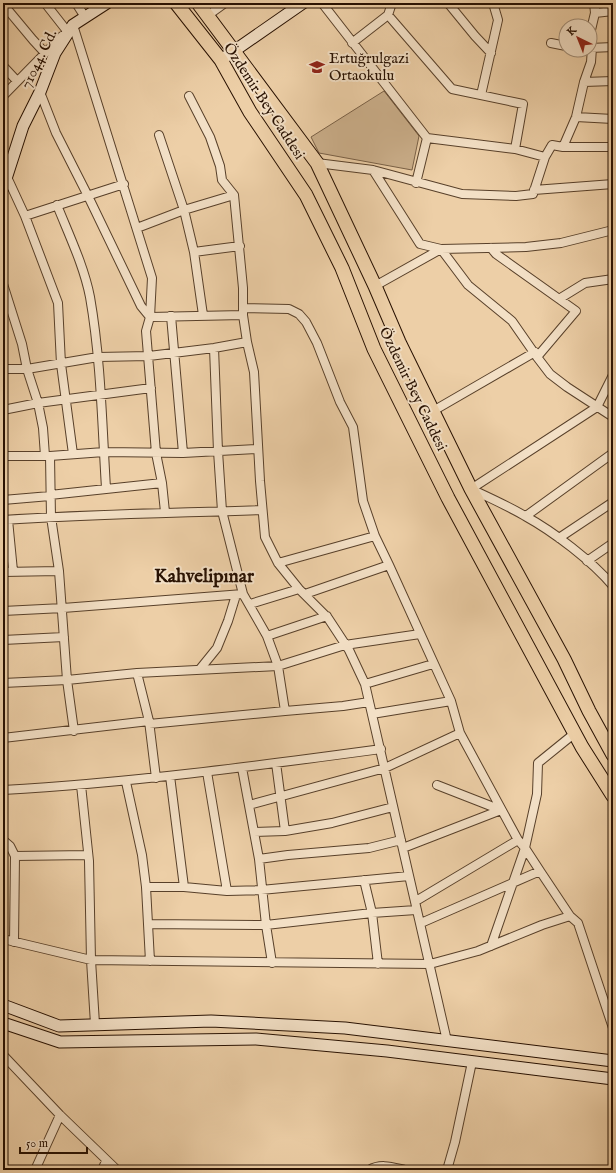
<svg xmlns="http://www.w3.org/2000/svg" width="616" height="1173" font-family="'IM FELL English',serif">
  <style>
    .green { fill: #cbaf8b; stroke: #796046 }
    .lines { fill: none; stroke-linecap: round; stroke-linejoin: round }
    .street-casing { stroke: #58402a; stroke-width: 10 }
    .secondary-casing { stroke: #271001; stroke-width: 13 }
    .primary-casing { stroke: #271001; stroke-width: 15 }
    .street { stroke: #f3e0c6; stroke-width: 8 }
    .secondary { stroke: #f3e0c6; stroke-width: 11 }
    .primary { stroke: #edcfa7; stroke-width: 13 }
    .labels { text-anchor: middle; dominant-baseline: central; stroke-width: 4; stroke-linejoin: round; paint-order: stroke }
    .poi-label { font-size: 15px; fill: #271001; stroke: #f3e0c6; text-anchor: start }
    .street-label { font-size: 15px; fill: #271001; stroke: #f3e0c6 }
    .district-label { font-size: 19px; font-weight: bold; fill: #271001; stroke: #f3e0c6 }
  </style>
  <rect width="100%" height="100%" fill="#edcfa7"/>
  <filter id="stains"><feTurbulence type="fractalNoise" baseFrequency=".005" numOctaves="4"/><feColorMatrix values="0 0 0 0 .2 0 0 0 0 .09 0 0 0 0 .02 0 0 0 .5 -.17"/></filter>
  <radialGradient id="worn" r=".72"><stop offset=".6" stop-color="#630" stop-opacity="0"/><stop offset="1" stop-color="#630" stop-opacity=".3"/></radialGradient>
  <path class="green" d="M 384,91 L 419,136 L 412,170 L 319,153 L 311,137 Z"/>
  <g class="lines">
    <defs>
      <path id="street" d="M 45,3 L 67,31
        M 76,3 L 85,17
        M 322,3 L 427,138 L 515,149 L 545,157
        M 448,3 L 475,36 L 491,53
        M 3,4 L 33,40 L 45,53
        M 595,13 L 613,11
        M 388,15 L 452,89 L 523,104 L 515,149
        M 207,16 L 225,3
        M 71,27 L 73,25 L 152,278 L 150,317 L 146,331 L 156,453 L 162,483 L 165,512
        M 590,34 L 595,13 L 594,3
        M 352,43 L 388,15 L 392,3
        M 551,43 L 566,46
        M 590,48 L 613,47
        M 3,66 L 17,81
        M 584,82 L 613,81
        M 40,92 L 56,133 L 88,196 L 141,306 L 150,317 L 243,315
        M 481,95 L 498,20 L 493,3
        M 3,96 L 62,36
        M 189,96 L 210,137 L 220,166 L 222,180 L 234,195 L 243,288 L 243,315 L 247,342 L 254,372 L 260,481 L 265,537 L 278,563 L 299,589 L 328,618 L 349,650 L 365,684 L 447,1041
        M 576,117 L 613,119
        M 159,135 L 184,210 L 194,252 L 203,315
        M 563,147 L 613,147
        M 3,158 L 10,164
        M 317,163 L 373,170 L 420,244 L 441,249 L 468,285 L 512,321 L 537,357 L 550,374 L 567,387 L 613,417
        M 373,170 L 462,194 L 516,196 L 533,194 L 545,157 L 552,145 L 563,147 L 576,117 L 584,82 L 591,62 L 592,48
        M 5,179 L 7,177 L 25,216 L 58,303 L 61,364 L 73,454
        M 416,183 L 427,138
        M 534,190 L 613,184
        M 57,205 C 69,235 84,266 90,297 C 101,360 102,424 106,488
        M 25,216 L 124,184
        M 137,228 L 184,210 L 234,195
        M 491,248 L 496,254 L 576,311 L 537,357
        M 194,252 L 240,246
        M 3,284 L 22,344 L 27,369 L 38,403 L 43,428 L 45,456
        M 375,286 L 441,249 L 526,247 L 561,243 L 613,230
        M 559,299 L 585,283 L 613,279
        M 243,308 L 289,309 L 299,314 L 306,322 L 317,343 L 340,402 L 353,427 L 363,501 L 375,536 L 389,565 L 451,701 L 460,733 L 518,840 L 525,848 L 540,871
        M 171,316 L 183,453
        M 214,348 L 218,451 L 222,511 L 243,594 L 267,636 L 278,666 L 285,711 L 343,706 L 369,702
        M 3,369 L 27,369 L 98,357 L 149,356 L 214,348 L 247,342
        M 3,410 L 38,403 L 151,388
        M 433,411 L 535,352
        M 3,456 L 50,456 L 104,452 L 183,453 L 258,449
        M 50,456 L 51,517 L 59,571 L 67,680 L 137,673 L 149,721 L 156,778
        M 471,489 L 597,407 L 613,375
        M 473,490 C 490,498 508,506 525,516 C 554,532 592,561 613,586
        M 50,495 L 162,483
        M 3,500 L 50,496
        M 526,516 L 613,453
        M 3,520 C 89,514 175,513 262,510
        M 8,520 L 13,571
        M 559,538 L 613,502
        M 587,561 L 613,543
        M 278,563 L 375,536
        M 3,572 L 59,571
        M 305,594 L 389,565
        M 250,604 L 299,589
        M 3,611 L 63,608 L 243,594
        M 267,636 L 327,616
        M 3,640 L 64,637
        M 200,669 L 217,648 L 228,621 L 236,595
        M 137,673 L 278,666 L 345,645 L 420,634
        M 3,683 L 67,680 L 74,731
        M 365,684 L 433,664
        M 372,714 L 451,701
        M 149,724 L 285,711
        M 3,738 L 149,721
        M 276,763 L 285,831
        M 242,768 L 259,859 L 266,925 L 272,963
        M 207,772 L 227,891
        M 170,776 L 184,887
        M 126,782 L 142,855 L 146,887 L 150,961
        M 81,785 L 89,861 L 91,960 L 95,1024
        M 437,785 L 501,810
        M 3,790 C 130,783 255,766 381,749
        M 249,805 L 385,768 L 460,733
        M 254,832 L 285,831 L 332,823 L 393,807
        M 3,840 L 10,846 L 15,856 L 14,942
        M 403,848 L 501,810
        M 15,856 L 88,855
        M 259,859 L 288,855 L 369,848 L 401,840
        M 364,880 L 372,913 L 378,964
        M 146,887 L 184,887 L 227,891 L 261,890 L 409,876
        M 416,901 L 518,840
        M 421,923 L 540,871 L 570,916
        M 148,924 L 266,925 L 372,913 L 416,910
        M 3,939 L 91,960 L 430,964 L 478,951 L 542,925 L 570,916 L 578,923 L 613,1028
        M 491,946 L 525,848 L 537,794 L 538,763 L 575,733
        M 3,1055 L 60,1115 L 117,1170
        M 35,1170 L 60,1115
        M 102,1170 L 106,1161
        M 369,1170 C 381,1163 392,1167 405,1170
        M 447,1170 L 455,1142 L 472,1062"/>
      <path id="secondary" d="M 221,60 L 303,3
        M 3,188 L 23,126 L 40,92 L 55,53 L 73,25 L 107,3
        M 3,1005 L 59,1026 L 211,1021 L 345,1028 L 613,1061
        M 3,1023 L 60,1042 L 256,1039 L 387,1051 L 613,1079"/>
      <path id="primary" d="M 176,3 L 221,60 L 250,112 L 306,195 L 342,268 L 374,349 L 448,498 L 582,747 L 613,796
        M 198,3 L 317,163 L 375,286 L 399,342 L 471,489 L 564,659 L 589,711 L 613,755"/>
    </defs>
    <use href="#street" class="street-casing"/>
    <use href="#secondary" class="secondary-casing"/>
    <use href="#primary" class="primary-casing"/>
    <use href="#street" class="street"/>
    <use href="#secondary" class="secondary"/>
    <use href="#primary" class="primary"/>
  </g>
  <defs>
    <symbol id="school-bare" viewBox="-9 -9 18 18"><path d="M0-5L7-2L0 1L-7-2ZM-4 1L0 2.5L4 1V4Q0 6-4 4Z" fill="#8f2418" stroke="#f3e0c6" stroke-width="2.5" paint-order="stroke"/></symbol>
  </defs>
  <g fill-rule="evenodd">
    <use href="#school-bare" x="306" y="56" width="22" height="22"/>
  </g>
  <g class="labels">
    <g class="poi-label">
      <text x="329" y="58">Ertuğrulgazi<tspan x="329" dy="17">Ortaokulu</tspan></text>
    </g>
    <g class="street-label">
      <text transform="translate(39 59) rotate(-64)">71044. Cd.</text>
      <text transform="translate(264 101) rotate(57)">Özdemir Bey Caddesi</text>
      <text transform="translate(413 389) rotate(64)">Özdemir Bey Caddesi</text>
    </g>
    <g class="district-label">
      <text x="204" y="577">Kahvelipınar</text>
    </g>
  </g>
  <rect width="616" height="1173" fill="none" stroke="#edcfa7" stroke-width="16"/>
  <rect x="4" y="4" width="608" height="1165" fill="none" stroke="#271001" stroke-width="2"/>
  <rect x="8" y="8" width="600" height="1157" fill="none" stroke="#271001"/>
  <g transform="translate(578 38) rotate(317)"><circle r="19" fill="#f3e0c6" stroke="#a18d77"/>
  <path d="M0-3L7 15L0 10L-7 15Z" fill="#8f2418"/>
  <text y="-6" font-size="11" font-weight="bold" text-anchor="middle" fill="#271001">K</text>
  </g>
  <path d="M20 1147v6h67v-6" fill="none" stroke="#271001" stroke-width="2"/>
  <text x="26" y="1147" font-size="12" fill="#271001" stroke="#f3e0c6" stroke-width="3" paint-order="stroke">50 m</text>
  <rect width="100%" height="100%" filter="url(#stains)"/>
  <rect width="100%" height="100%" fill="url(#worn)"/>
</svg>
